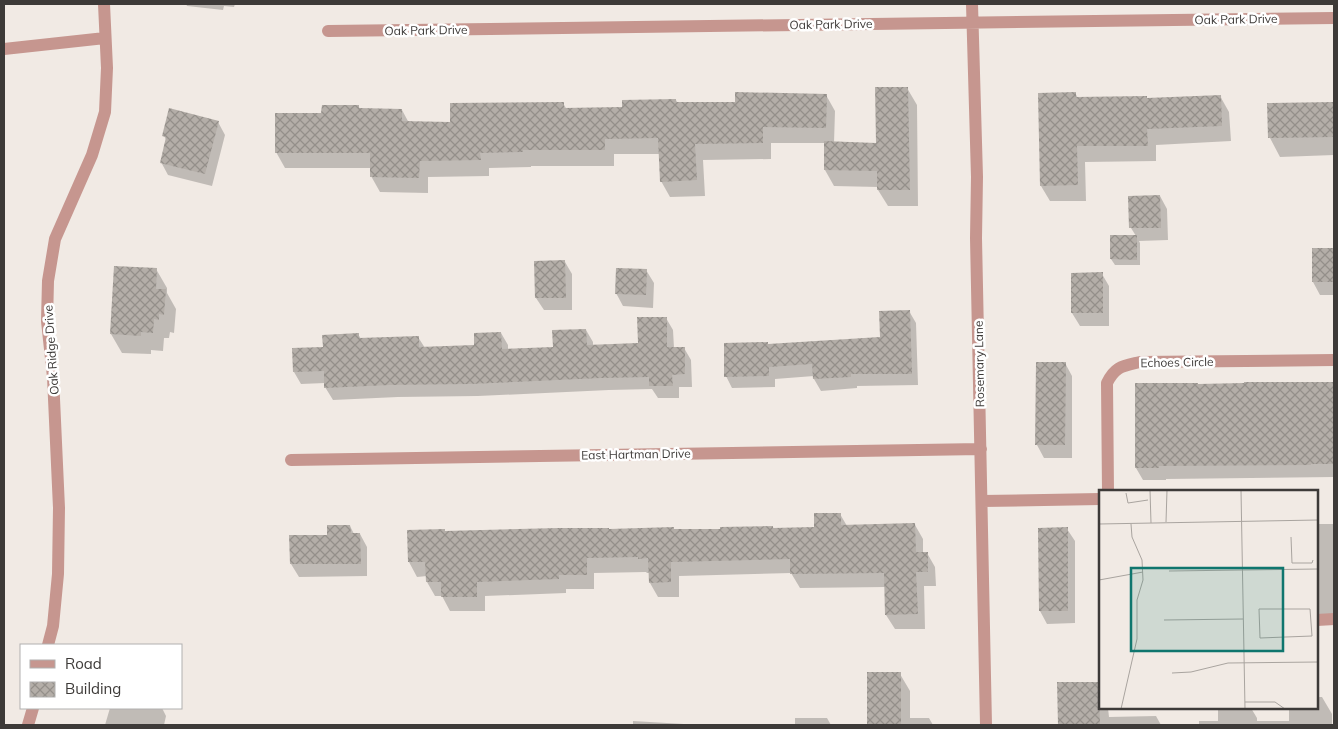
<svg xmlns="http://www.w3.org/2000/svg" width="1338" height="729" font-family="Mulish,sans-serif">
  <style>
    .shadow { fill: #0003 }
    .building { fill: url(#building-cross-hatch) }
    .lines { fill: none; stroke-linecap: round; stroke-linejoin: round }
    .street { stroke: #c6968f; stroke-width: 12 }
    .labels { text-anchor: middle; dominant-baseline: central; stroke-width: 5; stroke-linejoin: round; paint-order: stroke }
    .street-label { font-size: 12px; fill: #3d3a38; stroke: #fff }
    .inset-road { fill: none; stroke: #a9a49f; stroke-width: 1 }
    .view { fill: #0f766e; fill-opacity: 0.15; stroke: #0f766e; stroke-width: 2.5 }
    .inset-edge { fill: none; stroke: #3d3a38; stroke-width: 2.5 }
  </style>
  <defs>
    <pattern id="building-cross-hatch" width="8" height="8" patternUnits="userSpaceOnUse" patternTransform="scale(1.25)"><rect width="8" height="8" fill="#b4aea8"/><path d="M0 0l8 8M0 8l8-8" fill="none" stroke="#948f8a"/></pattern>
  </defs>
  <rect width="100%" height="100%" fill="#f1eae4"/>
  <path class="shadow" d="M 186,4 L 235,4 L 234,7 L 224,6 L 223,10 L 187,6 Z
    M 907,88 L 917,105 L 918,206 L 888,206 L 878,190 L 878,187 L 834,186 L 825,170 L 825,143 L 771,143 L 771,159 L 703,160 L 705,196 L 670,197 L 661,181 L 660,154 L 614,154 L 614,166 L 531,166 L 531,167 L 489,168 L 489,176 L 428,177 L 428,193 L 380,192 L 371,176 L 371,168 L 285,168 L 276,152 L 323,114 L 358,106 L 361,110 L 402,110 L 409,123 L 451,124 L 563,103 L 567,110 L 623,108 L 676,100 L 678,104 L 736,103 L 826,95 L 835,111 L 834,143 L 877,144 Z
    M 1075,93 L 1078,98 L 1148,99 L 1220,96 L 1229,112 L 1231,141 L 1156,145 L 1156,161 L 1085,162 L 1086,201 L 1050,201 L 1041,186 Z
    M 1334,103 L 1334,155 L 1280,157 L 1270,138 L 1269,104 Z
    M 218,122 L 225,135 L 212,186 L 168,175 L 161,162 L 167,141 L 164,136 Z
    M 1160,196 L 1167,209 L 1168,240 L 1139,241 L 1140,243 L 1140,265 L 1115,265 L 1111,259 L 1136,236 L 1131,228 L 1130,197 Z
    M 1313,250 L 1334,250 L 1334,295 L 1320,295 L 1313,282 Z
    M 565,262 L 572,274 L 572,310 L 544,310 L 536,298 Z
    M 156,269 L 167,288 L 167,293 L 176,309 L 174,333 L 170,332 L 169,338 L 164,338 L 163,351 L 151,350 L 151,354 L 122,353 L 111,334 Z
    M 646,270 L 654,283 L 653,308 L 623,306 L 616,293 Z
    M 1072,274 L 1102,274 L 1109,286 L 1109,326 L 1080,326 L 1072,313 Z
    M 909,311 L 916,323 L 918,385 L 857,386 L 857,388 L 821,391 L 814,379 L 814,376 L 775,379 L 775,387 L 732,388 L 726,376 L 769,345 L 881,338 Z
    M 666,318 L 673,330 L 674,348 L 684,348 L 691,360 L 692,387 L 679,387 L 679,398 L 658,398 L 652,389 L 609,390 L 478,396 L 398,397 L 333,400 L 325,387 L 325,383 L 301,384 L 294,372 L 324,349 L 358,334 L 361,339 L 418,337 L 425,348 L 475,346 L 501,333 L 508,345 L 508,350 L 554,348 L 586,330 L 593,342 L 593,346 L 639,344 Z
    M 1065,363 L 1072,376 L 1072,458 L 1044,458 L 1037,445 Z
    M 1322,382 L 1334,382 L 1334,477 L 1166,479 L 1166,480 L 1143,480 L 1136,468 L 1198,385 L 1322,383 Z
    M 840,514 L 847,526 L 915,525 L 923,539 L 923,553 L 927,553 L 935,567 L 936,586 L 924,586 L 925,629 L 895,629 L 886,615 L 886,587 L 800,588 L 791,573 L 679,576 L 679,597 L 658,597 L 650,583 L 650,573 L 647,573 L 646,572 L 594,573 L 594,589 L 566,589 L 566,593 L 485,596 L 485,611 L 450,611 L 442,596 L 435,596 L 427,582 L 427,576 L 417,577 L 409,562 L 408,531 L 446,533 L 721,530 L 773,527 L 774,529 L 815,528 Z
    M 1317,524 L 1334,524 L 1334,619 L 1317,619 Z
    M 350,526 L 354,534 L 360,534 L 367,547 L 367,576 L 299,577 L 291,564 L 291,536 L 329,536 Z
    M 1039,529 L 1067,529 L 1075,541 L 1075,623 L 1047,624 L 1040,611 Z
    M 868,674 L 900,674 L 910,691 L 910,718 L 929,718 L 933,725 L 868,725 Z
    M 1099,683 L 1100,686 L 1100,708 L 1108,708 L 1109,717 L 1156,716 L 1161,725 L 1059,725 L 1059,684 Z
    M 1317,697 L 1322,697 L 1332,714 L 1332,725 L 1199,725 L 1199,721 L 1218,721 L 1218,708 L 1251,708 L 1257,718 L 1257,721 L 1289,721 L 1289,708 L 1317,708 Z
    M 110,708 L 162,708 L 166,716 L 164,725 L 105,725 Z
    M 795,718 L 827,718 L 831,725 L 795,725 Z
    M 633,721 L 684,724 L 685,725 L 633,725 Z"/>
  <path class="building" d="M 875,87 L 908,87 L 910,190 L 877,190 L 877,171 L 824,170 L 824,141 L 876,143 Z
    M 735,92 L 827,94 L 826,128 L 763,127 L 763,143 L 695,144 L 697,180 L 660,182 L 658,138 L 605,139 L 605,150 L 523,150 L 523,152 L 480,153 L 481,160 L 420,161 L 419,178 L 370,177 L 370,153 L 275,153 L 275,113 L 321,113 L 322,105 L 359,105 L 359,108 L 402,109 L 402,121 L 450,122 L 450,103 L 564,102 L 564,108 L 622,107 L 622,100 L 676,99 L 676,102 L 735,102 Z
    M 1076,92 L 1076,97 L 1147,96 L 1147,98 L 1221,95 L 1222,126 L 1147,129 L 1148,146 L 1077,146 L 1078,185 L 1040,186 L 1038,93 Z
    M 1334,102 L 1334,137 L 1268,138 L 1267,103 Z
    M 169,108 L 219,121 L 205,174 L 160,163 L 166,137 L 162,136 Z
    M 1160,195 L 1161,228 L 1129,228 L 1128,196 Z
    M 1110,235 L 1137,235 L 1137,260 L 1110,259 Z
    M 1312,248 L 1334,248 L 1334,282 L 1312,282 Z
    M 565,260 L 566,298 L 535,298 L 534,261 Z
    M 114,266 L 157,268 L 156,289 L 166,289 L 164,315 L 159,314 L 159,320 L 154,319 L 153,333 L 141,332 L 141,336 L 110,334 Z
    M 616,268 L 647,269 L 646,295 L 615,294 Z
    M 1103,272 L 1103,313 L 1071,313 L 1071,273 Z
    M 910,310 L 912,374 L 851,374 L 851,377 L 813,379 L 812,364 L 769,367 L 769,376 L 724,377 L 724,343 L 768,342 L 768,344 L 880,337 L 879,311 Z
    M 637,317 L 667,317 L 667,347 L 685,347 L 685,374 L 672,375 L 673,386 L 649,386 L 649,377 L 601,378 L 470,384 L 390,385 L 324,388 L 324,371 L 293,372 L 292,348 L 323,347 L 322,335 L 359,333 L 359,338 L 419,336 L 419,347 L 474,345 L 474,333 L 501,332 L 502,349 L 553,347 L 552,330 L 586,329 L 587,345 L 638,343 Z
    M 1036,362 L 1066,362 L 1065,445 L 1035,445 Z
    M 1244,382 L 1334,382 L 1334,464 L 1311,464 L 1311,465 L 1159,466 L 1159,468 L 1135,468 L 1135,383 L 1198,383 L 1198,384 L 1244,383 Z
    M 814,513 L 841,513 L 841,525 L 915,523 L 916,552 L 928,552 L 928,572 L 916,572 L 918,614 L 885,615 L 884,573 L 790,574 L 790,559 L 671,562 L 671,582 L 649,583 L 648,558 L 638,559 L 638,557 L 587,558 L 587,575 L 559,575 L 559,579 L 477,582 L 477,597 L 441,597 L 441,582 L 426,582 L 425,562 L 408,562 L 407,530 L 445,529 L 445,531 L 559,528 L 609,528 L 609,529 L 674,527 L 674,529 L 720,529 L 720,527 L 773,526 L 773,528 L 814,527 Z
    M 327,525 L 350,525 L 351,533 L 360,533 L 361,564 L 290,564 L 289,535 L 327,535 Z
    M 1068,527 L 1068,611 L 1039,611 L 1038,528 Z
    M 867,672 L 901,672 L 901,725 L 867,725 Z
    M 1057,682 L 1099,682 L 1100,725 L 1058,725 Z"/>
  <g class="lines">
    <path class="street" d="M 972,4 L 977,177 L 976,238 L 986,725
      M 328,31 L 1334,18
      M 4,49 L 105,38
      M 291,460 L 981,449
      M 1108,492 L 1107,383 C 1115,366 1123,366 1140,362 L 1334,360
      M 982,501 L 1100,499
      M 1317,620 L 1334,619
      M 48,645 L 53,626 L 58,574 L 59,508 L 53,377 L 47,321 L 48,281 L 55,239 L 92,155 L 105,112 L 107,68 L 104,4
      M 28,725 L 33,708"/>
  </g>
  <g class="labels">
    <g class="street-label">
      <text transform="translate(1236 19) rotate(-1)">Oak Park Drive</text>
      <text transform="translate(831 24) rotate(-1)">Oak Park Drive</text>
      <text transform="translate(426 30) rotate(-1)">Oak Park Drive</text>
      <text transform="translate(51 350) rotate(-94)">Oak Ridge Drive</text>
      <text transform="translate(1177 362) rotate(-1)">Echoes Circle</text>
      <text transform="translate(979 364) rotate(-91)">Rosemary Lane</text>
      <text transform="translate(636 454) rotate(-1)">East Hartman Drive</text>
    </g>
  </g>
  <g transform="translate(1099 490)">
    <rect width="219" height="219" fill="#f1eae4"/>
    <path class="inset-road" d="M 51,0 L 52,33M 142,0 L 146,219M 27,3 L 29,13 L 49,10M 67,32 L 68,0M 0,34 L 219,30M 192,47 L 193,73 L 213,73 L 214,70M 70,81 L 219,79M 0,90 L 44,82M 160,119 L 211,119 L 213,146 L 161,148 ZM 65,130 L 144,129M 73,183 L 92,182 L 129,173 L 219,172M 146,212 L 176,212 L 186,219M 22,219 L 38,149 L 38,110 L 44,90 L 43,70 L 33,47 L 32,34"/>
    <path class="view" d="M 32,78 L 184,78 L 184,161 L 32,161 Z"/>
    <rect width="219" height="219" class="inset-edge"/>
  </g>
  <rect width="1338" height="729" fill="none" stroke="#3d3a38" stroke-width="10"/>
  <rect x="20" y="644" width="162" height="65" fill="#ffffff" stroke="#b1b0af"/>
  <rect x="30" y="660" width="25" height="8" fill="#c6968f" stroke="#b1b0af"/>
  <text x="65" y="669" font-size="15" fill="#3d3a38">Road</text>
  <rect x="30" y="682" width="25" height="15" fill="url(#building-cross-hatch)" stroke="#b1b0af"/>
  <text x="65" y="694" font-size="15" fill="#3d3a38">Building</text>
</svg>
